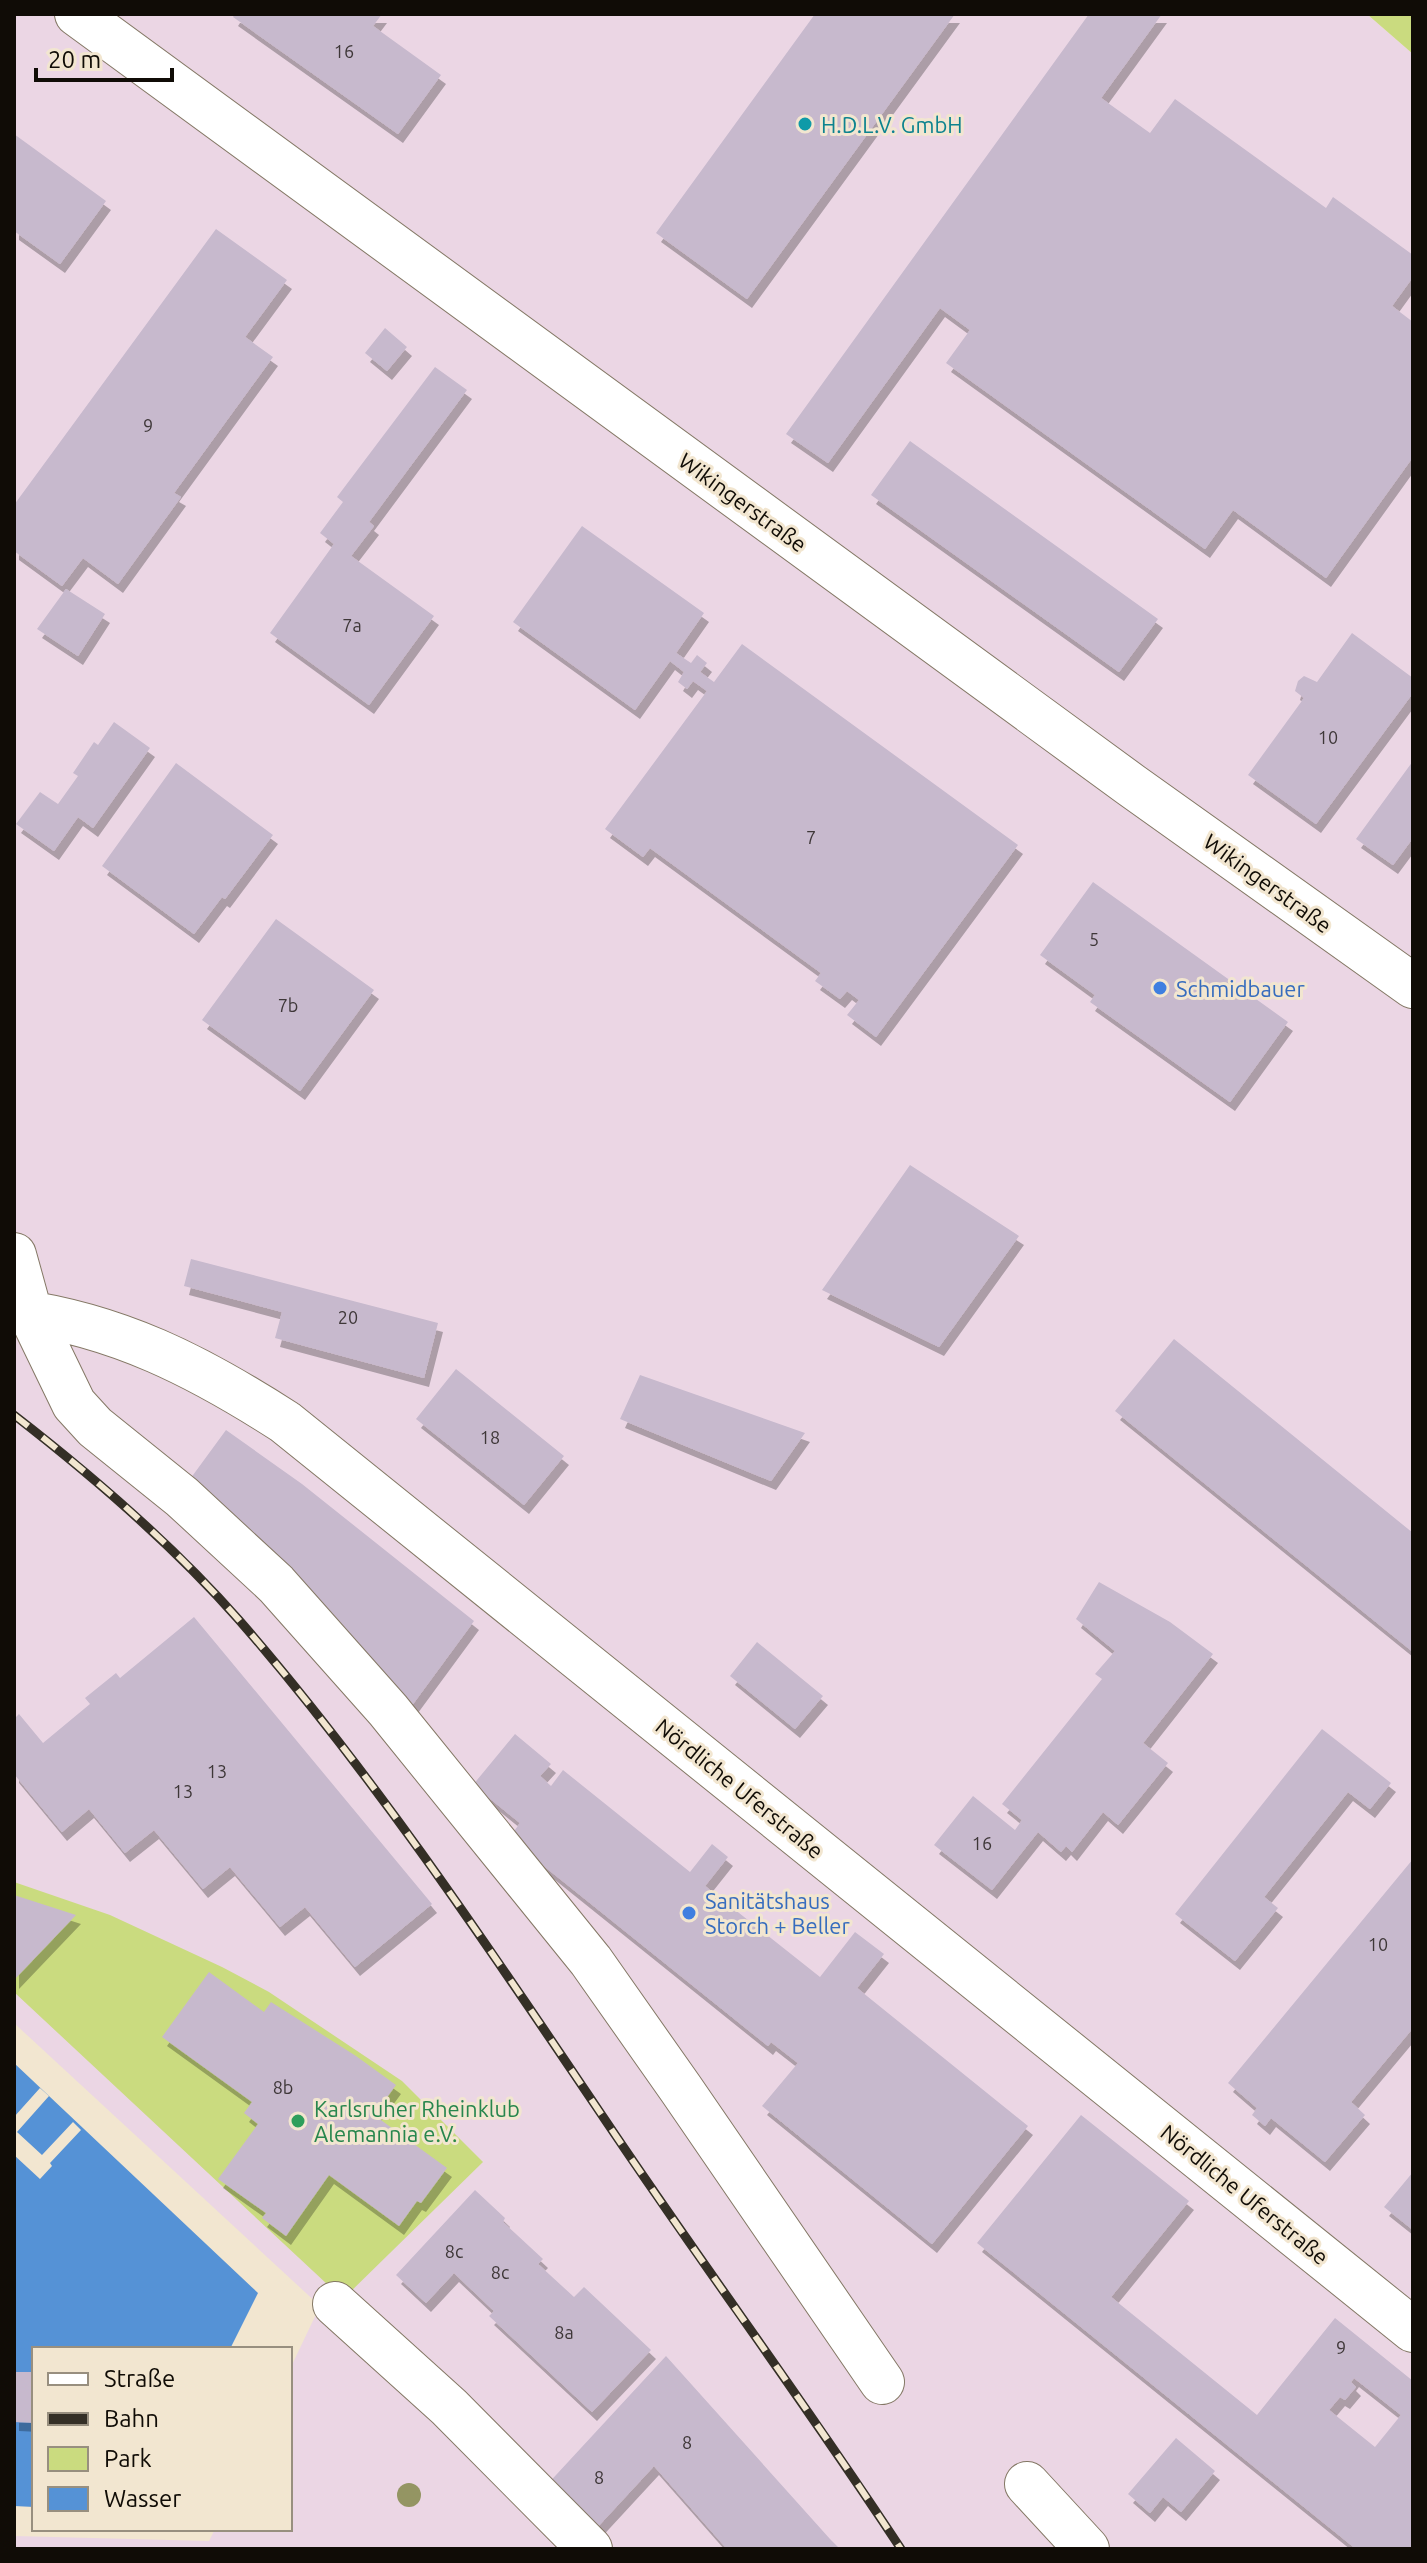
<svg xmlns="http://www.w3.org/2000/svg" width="1427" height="2563" font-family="Ubuntu,sans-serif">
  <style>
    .industrial { fill: #ebd6e4 }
    .green { fill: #cadb7f }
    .water { fill: #5592d6 }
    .pier { fill: #f2e6d0 }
    .building { fill: #c7b9cd; fill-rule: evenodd; filter: url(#shadow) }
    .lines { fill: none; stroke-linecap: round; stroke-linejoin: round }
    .minor-casing { stroke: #847865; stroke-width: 46 }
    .minor { stroke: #fff; stroke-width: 44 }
    .rail-casing { stroke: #342f26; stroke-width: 9 }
    .rail { stroke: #f2e6d0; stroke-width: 6; stroke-dasharray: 18; stroke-linecap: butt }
    .tree { fill: #949563 }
    .culture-dot { fill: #0f9aa8; stroke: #f2e6d0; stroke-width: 3 }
    .shop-dot { fill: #3f7fe0; stroke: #f2e6d0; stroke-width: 3 }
    .leisure-dot { fill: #2e9e5b; stroke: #f2e6d0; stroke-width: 3 }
    .labels { text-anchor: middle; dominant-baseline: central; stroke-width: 6; stroke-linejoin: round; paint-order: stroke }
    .number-label { font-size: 18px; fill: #3e3738 }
    .culture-label { font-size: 22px; fill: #0d838f; stroke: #f2e6d0; text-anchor: start }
    .street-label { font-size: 22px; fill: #100c06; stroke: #f2e6d0 }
    .shop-label { font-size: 22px; fill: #366cbe; stroke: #f2e6d0; text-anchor: start }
    .leisure-label { font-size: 22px; fill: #27864d; stroke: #f2e6d0; text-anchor: start }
  </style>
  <defs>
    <filter id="shadow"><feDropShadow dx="5" dy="9" stdDeviation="0" flood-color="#0004"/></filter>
  </defs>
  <rect width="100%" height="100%" fill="#f2e6d0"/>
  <path class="industrial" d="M 14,14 L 1367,14 L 1413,54 L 1413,2549 L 14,2549 L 14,2536 L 209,2541 L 215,2529 L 290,2529 L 290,2369 L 320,2306 L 14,2023 Z"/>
  <path class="green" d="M 1368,14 L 1413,14 L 1413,54 L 1367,14 Z
    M 14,1882 L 110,1915 L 222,1967 L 269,1992 L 402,2081 L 483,2162 L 343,2299 L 14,1992 Z"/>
  <path class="water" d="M 14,2063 L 258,2293 L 230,2349 L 34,2349 L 34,2507 L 14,2506 Z"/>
  <path class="pier" d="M 40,2088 L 49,2096 L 17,2132 L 42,2155 L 73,2122 L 81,2130 L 50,2163 L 52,2166 L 40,2179 L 14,2155 L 14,2117 Z"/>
  <path class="building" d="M 235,14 L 382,14 L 373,26 L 441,75 L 398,134 L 233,17 Z
    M 815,14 L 955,14 L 747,299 L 656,233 Z
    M 1089,14 L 1162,14 L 1101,98 L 1150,133 L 1175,99 L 1326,208 L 1333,197 L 1413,255 L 1413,277 L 1392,306 L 1413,322 L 1413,457 L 1326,578 L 1233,510 L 1205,549 L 946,363 L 970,330 L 940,308 L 828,463 L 786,434 Z
    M 14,134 L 106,201 L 60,264 L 14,231 Z
    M 216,229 L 287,280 L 245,337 L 273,357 L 174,493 L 181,497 L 118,584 L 83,558 L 62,586 L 14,551 L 14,505 Z
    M 385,328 L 407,347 L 387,371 L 365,353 Z
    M 435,367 L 467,390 L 369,522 L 374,526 L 351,556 L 434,616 L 369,705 L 270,633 L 334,544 L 320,533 L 343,502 L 337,497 Z
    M 910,441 L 1158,619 L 1119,672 L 871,495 Z
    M 582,526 L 704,613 L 676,653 L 691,663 L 697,655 L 707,663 L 700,672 L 714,682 L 742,644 L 1018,845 L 876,1037 L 847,1015 L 859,1000 L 847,991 L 840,999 L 815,981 L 821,973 L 650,848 L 643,857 L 605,829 L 707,691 L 693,681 L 687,689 L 678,682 L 684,672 L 670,661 L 635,710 L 513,622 Z
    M 66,589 L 105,614 L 78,656 L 37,629 Z
    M 1352,633 L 1413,678 L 1413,693 L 1316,824 L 1248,775 L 1304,698 L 1295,691 L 1298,681 L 1304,676 L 1317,682 Z
    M 114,722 L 150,748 L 93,828 L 78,817 L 54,851 L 16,824 L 40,792 L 58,804 L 78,776 L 73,773 L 94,742 L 98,745 Z
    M 1413,761 L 1413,838 L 1393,865 L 1356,839 Z
    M 176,763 L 273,835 L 225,899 L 222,897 L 194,934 L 102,866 Z
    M 1093,882 L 1288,1022 L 1230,1102 L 1090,1002 L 1095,995 L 1040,955 Z
    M 276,919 L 374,990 L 300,1091 L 202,1020 Z
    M 910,1165 L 1019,1236 L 939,1347 L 822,1290 Z
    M 191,1259 L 438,1323 L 424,1378 L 275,1338 L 282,1312 L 184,1286 Z
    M 1174,1339 L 1413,1533 L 1413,1652 L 1115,1411 Z
    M 456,1369 L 564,1456 L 524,1505 L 416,1419 Z
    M 640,1375 L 805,1433 L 771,1481 L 620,1419 Z
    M 226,1430 L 302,1484 L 474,1621 L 413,1704 L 308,1593 L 185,1486 Z
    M 1099,1582 L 1170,1622 L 1213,1654 L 1143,1743 L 1168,1763 L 1118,1825 L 1103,1812 L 1072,1852 L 1066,1846 L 1061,1852 L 1038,1832 L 992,1890 L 934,1845 L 973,1796 L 1015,1830 L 1022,1820 L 1002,1804 L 1102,1679 L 1095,1674 L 1115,1651 L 1076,1619 Z
    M 194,1617 L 432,1904 L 355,1967 L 305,1907 L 280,1927 L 230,1867 L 203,1889 L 154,1830 L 125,1853 L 89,1809 L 62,1832 L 14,1774 L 14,1719 L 19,1714 L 43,1743 L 90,1704 L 85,1698 L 116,1673 L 120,1678 Z
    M 757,1642 L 823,1696 L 795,1729 L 730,1676 Z
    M 1322,1729 L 1391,1783 L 1370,1809 L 1348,1792 L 1264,1897 L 1278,1908 L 1235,1961 L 1175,1914 Z
    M 515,1734 L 551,1764 L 540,1776 L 551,1786 L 563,1770 L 690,1872 L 712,1844 L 728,1857 L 705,1886 L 820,1977 L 855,1932 L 884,1954 L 857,1988 L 1028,2126 L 932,2244 L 762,2106 L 798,2063 L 771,2042 L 768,2046 L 509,1838 L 520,1823 L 488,1797 L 478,1810 L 463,1797 Z
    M 1413,1859 L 1413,2028 L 1351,2102 L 1365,2115 L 1325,2162 L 1271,2118 L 1265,2126 L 1252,2115 L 1257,2108 L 1228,2083 Z
    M 14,1895 L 76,1915 L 14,1980 Z
    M 209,1972 L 264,2012 L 271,2002 L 356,2056 L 396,2085 L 374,2115 L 447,2168 L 421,2203 L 417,2201 L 399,2226 L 329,2175 L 286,2236 L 262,2218 L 266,2213 L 218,2179 L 258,2124 L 244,2113 L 252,2102 L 162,2037 Z
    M 1081,2115 L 1189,2201 L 1111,2297 L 1257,2415 L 1335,2318 L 1413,2381 L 1413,2549 L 1356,2549 L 977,2243 ZM 1354,2378 L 1401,2415 L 1375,2447 L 1329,2410 L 1340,2397 L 1345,2400 L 1356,2387 L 1351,2382 Z
    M 1413,2172 L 1413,2230 L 1384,2207 Z
    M 475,2190 L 505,2218 L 503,2222 L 543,2259 L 538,2264 L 574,2297 L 584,2287 L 651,2350 L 592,2412 L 489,2316 L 494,2311 L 454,2273 L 426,2303 L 396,2275 Z
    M 666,2356 L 830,2539 L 840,2549 L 727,2549 L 654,2466 L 593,2532 L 544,2488 Z
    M 14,2372 L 34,2372 L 34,2423 L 14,2422 Z
    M 1176,2438 L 1215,2471 L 1181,2512 L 1163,2497 L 1150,2513 L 1128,2494 Z"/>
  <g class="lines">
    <defs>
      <path id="minor" d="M 77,14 L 1131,785 L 1413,986
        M 14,1255 L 30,1313 L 74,1404 L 95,1427 L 182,1497 L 276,1584 L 388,1710 L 591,1961 L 681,2089 L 882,2382
        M 14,1311 C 118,1325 198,1366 285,1422 L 1413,2330
        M 335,2304 L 449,2407 L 590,2549
        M 1027,2484 L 1087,2549"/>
    </defs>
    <use href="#minor" class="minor-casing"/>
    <use href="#minor" class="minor"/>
    <defs>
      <path id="rail" d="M 14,1415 C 94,1477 172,1544 239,1620 C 379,1781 497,1960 616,2136 C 710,2275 809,2409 901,2549"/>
    </defs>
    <use href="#rail" class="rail-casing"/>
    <use href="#rail" class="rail"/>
  </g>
  <circle class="tree" cx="409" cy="2495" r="12"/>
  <circle class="culture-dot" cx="805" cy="124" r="8"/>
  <g class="shop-dot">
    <circle cx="1160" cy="988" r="8"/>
    <circle cx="689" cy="1913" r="8"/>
  </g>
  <circle class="leisure-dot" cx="298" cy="2121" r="8"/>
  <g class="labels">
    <g class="number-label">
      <text x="344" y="51">16</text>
      <text x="148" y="425">9</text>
      <text x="352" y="625">7a</text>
      <text x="1328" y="737">10</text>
      <text x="811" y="837">7</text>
      <text x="1094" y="939">5</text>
      <text x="288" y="1005">7b</text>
      <text x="348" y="1317">20</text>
      <text x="490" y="1437">18</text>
      <text x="217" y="1771">13</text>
      <text x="183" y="1791">13</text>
      <text x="982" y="1843">16</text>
      <text x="1378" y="1944">10</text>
      <text x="283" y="2087">8b</text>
      <text x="454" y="2251">8c</text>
      <text x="500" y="2272">8c</text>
      <text x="564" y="2332">8a</text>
      <text x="1341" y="2347">9</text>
      <text x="687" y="2442">8</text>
      <text x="599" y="2477">8</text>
    </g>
    <g class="culture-label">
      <text x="821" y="124">H.D.L.V. GmbH</text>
    </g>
    <g class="street-label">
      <text transform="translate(743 502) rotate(36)">Wikingerstraße</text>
      <text transform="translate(1268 883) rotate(36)">Wikingerstraße</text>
      <text transform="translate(740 1788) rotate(39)">Nördliche Uferstraße</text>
      <text transform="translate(1245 2194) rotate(39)">Nördliche Uferstraße</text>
    </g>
    <g class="shop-label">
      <text x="1176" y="988">Schmidbauer</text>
      <text x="705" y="1900">Sanitätshaus<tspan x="705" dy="25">Storch + Beller</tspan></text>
    </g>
    <g class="leisure-label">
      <text x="314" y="2108">Karlsruher Rheinklub<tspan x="314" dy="25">Alemannia e.V.</tspan></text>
    </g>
  </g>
  <rect width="1427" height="2563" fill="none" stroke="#100c06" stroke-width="32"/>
  <rect x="32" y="2347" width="260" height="184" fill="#f2e6d0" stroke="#988f7f" stroke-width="2"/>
  <rect x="48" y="2373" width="40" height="12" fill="#ffffff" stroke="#988f7f" stroke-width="2"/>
  <text x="104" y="2387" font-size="24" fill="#100c06">Straße</text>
  <rect x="48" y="2413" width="40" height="12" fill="#342f26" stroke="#988f7f" stroke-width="2"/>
  <text x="104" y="2427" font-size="24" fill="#100c06">Bahn</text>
  <rect x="48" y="2447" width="40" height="24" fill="#cadb7f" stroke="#988f7f" stroke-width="2"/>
  <text x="104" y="2467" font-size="24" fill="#100c06">Park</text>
  <rect x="48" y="2487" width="40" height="24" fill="#5592d6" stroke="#988f7f" stroke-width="2"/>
  <text x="104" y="2507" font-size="24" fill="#100c06">Wasser</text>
  <path d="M36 68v12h136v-12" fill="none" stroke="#100c06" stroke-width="4"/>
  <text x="48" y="68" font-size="24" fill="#100c06" stroke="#f2e6d0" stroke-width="6" paint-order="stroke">20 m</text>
</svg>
